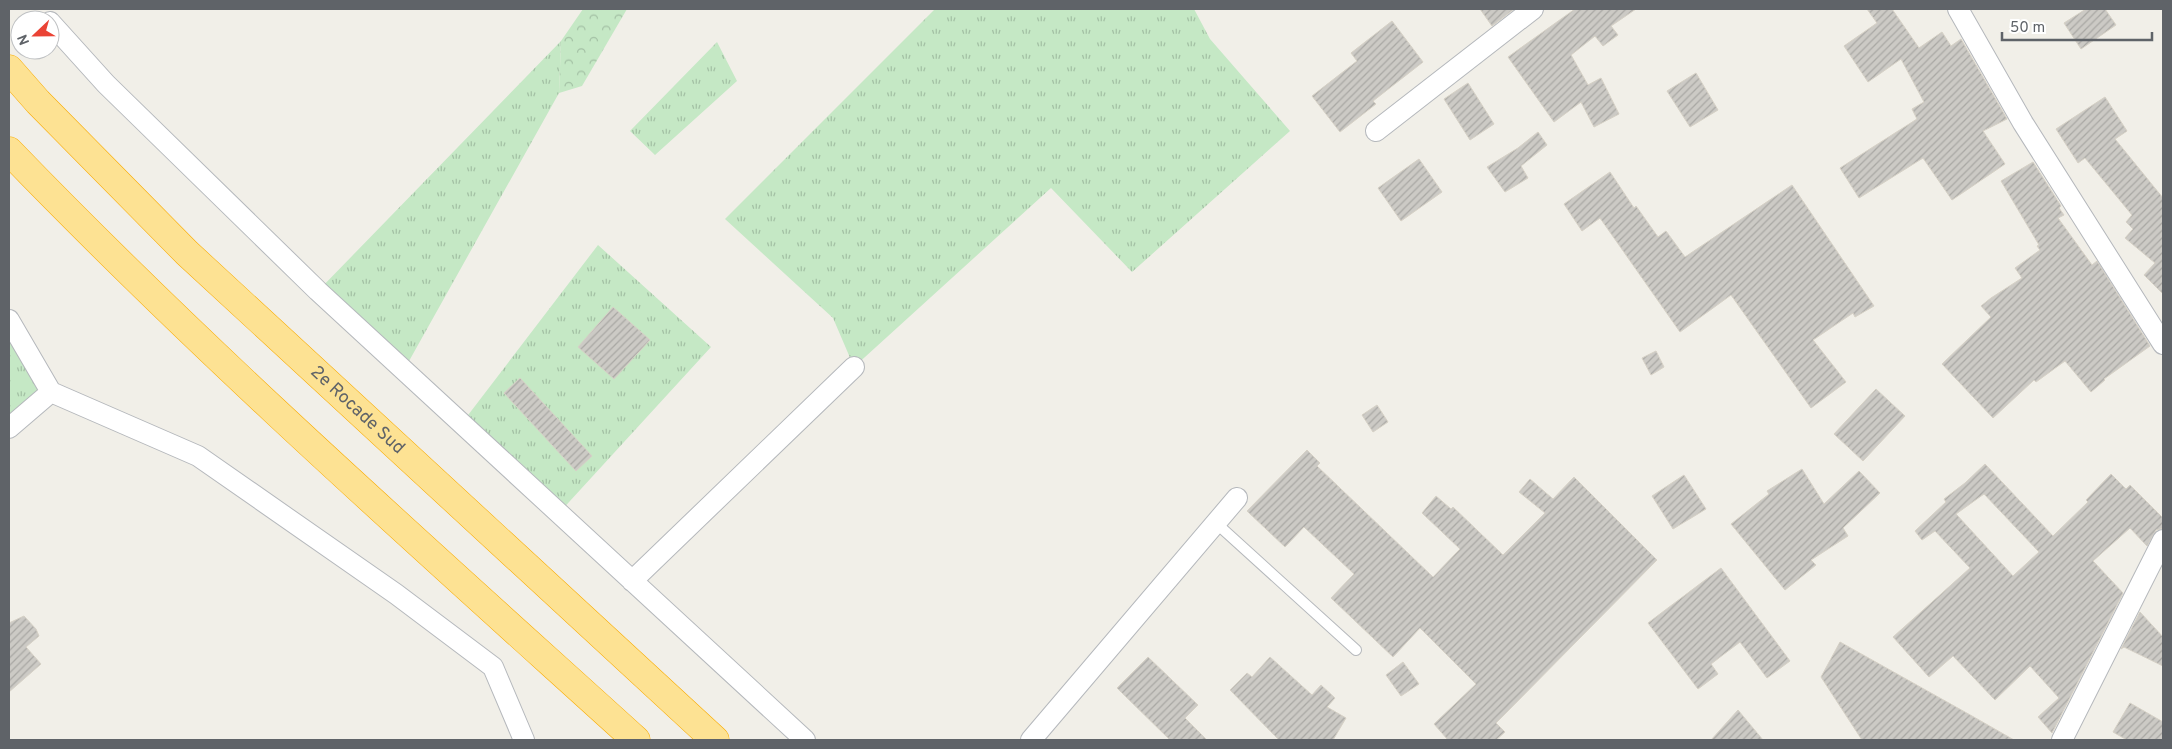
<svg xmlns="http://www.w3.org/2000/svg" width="2172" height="749" font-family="Overpass,sans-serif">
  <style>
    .grass { fill: url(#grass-tufts) }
    .forest { fill: url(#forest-crowns) }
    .building { fill: url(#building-hatch); stroke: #d6d1c6; fill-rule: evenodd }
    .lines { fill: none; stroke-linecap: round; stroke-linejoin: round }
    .service-casing { stroke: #b5b8bc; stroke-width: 12 }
    .minor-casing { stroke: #b5b8bc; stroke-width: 22 }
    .motorway-casing { stroke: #f9ab00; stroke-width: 29 }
    .service { stroke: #fff; stroke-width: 10 }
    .minor { stroke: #fff; stroke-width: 20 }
    .motorway { stroke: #fde293; stroke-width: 28 }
    .labels { text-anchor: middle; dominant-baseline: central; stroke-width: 5; stroke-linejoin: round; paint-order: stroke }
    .street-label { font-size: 18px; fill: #5f6368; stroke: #fff }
  </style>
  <defs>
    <pattern id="grass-tufts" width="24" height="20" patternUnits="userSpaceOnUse" patternTransform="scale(1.25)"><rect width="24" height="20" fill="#c5e8c5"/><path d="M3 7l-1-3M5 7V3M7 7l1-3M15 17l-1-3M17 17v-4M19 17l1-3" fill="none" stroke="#a3c0a4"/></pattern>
    <pattern id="forest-crowns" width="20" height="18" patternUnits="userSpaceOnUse" patternTransform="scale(1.25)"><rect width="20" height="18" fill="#c5e8c5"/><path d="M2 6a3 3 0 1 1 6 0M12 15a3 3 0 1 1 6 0" fill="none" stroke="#a3c0a4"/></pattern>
    <pattern id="building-hatch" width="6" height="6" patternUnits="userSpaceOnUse" patternTransform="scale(1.25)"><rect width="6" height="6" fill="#cccac5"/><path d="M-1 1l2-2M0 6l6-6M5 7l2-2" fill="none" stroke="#a9a8a4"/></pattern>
  </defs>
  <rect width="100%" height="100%" fill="#f1efe8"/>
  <path class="grass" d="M 935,9 L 1194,9 L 1210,39 L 1290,131 L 1132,272 L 1051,188 L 854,367 L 833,318 L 725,219 Z
    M 561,41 L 559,93 L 404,370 L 318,291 Z
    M 717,42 L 737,81 L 655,155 L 630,131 Z
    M 598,245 L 711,347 L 559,513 L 462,423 Z
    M 9,320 L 51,392 L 9,428 Z"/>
  <path class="forest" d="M 583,9 L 627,9 L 582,86 L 559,93 L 561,41 Z"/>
  <path class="building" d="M 1480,9 L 1514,9 L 1492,26 Z
    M 1575,9 L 1636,9 L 1611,26 L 1618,35 L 1603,46 L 1595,36 L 1571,55 L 1588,85 L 1601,78 L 1619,114 L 1594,127 L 1581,102 L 1554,122 L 1508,57 Z
    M 1867,9 L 1892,9 L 1919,48 L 1942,32 L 1951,46 L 1961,39 L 2007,119 L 1983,131 L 2005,164 L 1952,200 L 1923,158 L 1859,198 L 1840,168 L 1917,119 L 1912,109 L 1924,102 L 1901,59 L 1868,82 L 1844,46 L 1877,23 Z
    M 2086,9 L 2105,9 L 2116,25 L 2081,49 L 2064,23 Z
    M 1392,21 L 1423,62 L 1373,101 L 1376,104 L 1340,132 L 1312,96 L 1357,61 L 1351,53 Z
    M 1696,73 L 1718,110 L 1690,127 L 1667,91 Z
    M 1468,83 L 1494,124 L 1470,140 L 1444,99 Z
    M 2105,97 L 2127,131 L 2115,139 L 2163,198 L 2163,294 L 2144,275 L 2155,263 L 2125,238 L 2133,229 L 2126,222 L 2132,215 L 2085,158 L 2078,163 L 2056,129 Z
    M 1538,132 L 1547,145 L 1521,166 L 1528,178 L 1505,192 L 1487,167 L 1518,148 Z
    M 1419,159 L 1442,192 L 1401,221 L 1378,188 Z
    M 2033,162 L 2061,206 L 2059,208 L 2064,215 L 2058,218 L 2092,265 L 2097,261 L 2150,346 L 2104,379 L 2105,380 L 2091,392 L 2065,361 L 2036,382 L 2034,380 L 1993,418 L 1942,364 L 1991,317 L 1981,306 L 1991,298 L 2022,278 L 2015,268 L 2040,250 L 2037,246 L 2039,245 L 2001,181 Z
    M 1610,172 L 1634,208 L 1636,206 L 1658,237 L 1666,231 L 1685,257 L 1792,185 L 1874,306 L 1855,317 L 1853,313 L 1813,340 L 1846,382 L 1811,408 L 1731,295 L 1680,332 L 1600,218 L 1582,231 L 1564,204 Z
    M 613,307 L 650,340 L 614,379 L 578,347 Z
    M 1656,351 L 1664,367 L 1651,375 L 1642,358 Z
    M 520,378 L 592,456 L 576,471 L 504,393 Z
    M 1876,389 L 1905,416 L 1863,461 L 1834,434 Z
    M 1377,405 L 1388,422 L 1373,432 L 1362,415 Z
    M 1307,450 L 1320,463 L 1317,466 L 1433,577 L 1460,549 L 1422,513 L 1436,496 L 1451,509 L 1453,507 L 1503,555 L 1545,513 L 1519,492 L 1530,479 L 1553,499 L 1574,477 L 1657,560 L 1496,723 L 1505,732 L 1496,740 L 1448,740 L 1434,724 L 1476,684 L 1420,628 L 1393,657 L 1331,598 L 1354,574 L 1304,527 L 1285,547 L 1247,511 Z
    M 1985,464 L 2053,536 L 2088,502 L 2086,500 L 2111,474 L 2126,489 L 2130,485 L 2163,518 L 2163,528 L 2156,530 L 2147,546 L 2130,528 L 2093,561 L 2123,593 L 2052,733 L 2038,717 L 2059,698 L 2030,666 L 1995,700 L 1953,656 L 1929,677 L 1893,637 L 1970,568 L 1935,531 L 1922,540 L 1915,531 L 1946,502 L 1944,499 L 1965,483 ZM 1984,494 L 2039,552 L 2013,576 L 1956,514 Z
    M 1802,469 L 1824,504 L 1859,471 L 1880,493 L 1843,528 L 1848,536 L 1811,560 L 1816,565 L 1785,590 L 1731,524 L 1769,494 L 1767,491 Z
    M 1684,475 L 1706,509 L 1673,529 L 1652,496 Z
    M 1721,568 L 1790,661 L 1767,678 L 1740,642 L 1711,664 L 1718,674 L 1698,689 L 1648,623 Z
    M 2140,612 L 2163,637 L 2163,666 L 2124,647 L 2121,649 Z
    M 24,616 L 36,629 L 39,636 L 26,647 L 41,664 L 9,692 L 9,623 Z
    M 1840,642 L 1972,716 L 2014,740 L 1862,740 L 1821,677 Z
    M 1148,657 L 1198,705 L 1185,718 L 1207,740 L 1170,740 L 1117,688 Z
    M 1270,657 L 1312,695 L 1321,685 L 1335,698 L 1327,707 L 1346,718 L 1333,740 L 1279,740 L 1230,690 L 1247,673 L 1252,677 Z
    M 1403,662 L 1419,684 L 1401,696 L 1386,675 Z
    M 2130,703 L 2163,722 L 2163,740 L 2127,740 L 2113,732 Z
    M 1738,710 L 1763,740 L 1711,740 Z"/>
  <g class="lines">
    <defs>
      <path id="service" d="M 1216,523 L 1356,650"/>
      <path id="minor" d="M 1958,9 L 2023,123 L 2163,344
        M 50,22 L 106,84 L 318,291 L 805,740
        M 1376,131 L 1533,9
        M 9,320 L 51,392
        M 9,428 L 51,392 L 198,456 L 396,594 L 493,667 L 524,740
        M 632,581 L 854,367
        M 1031,740 L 1237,498
        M 2062,740 L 2163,540"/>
      <g id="motorway">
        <path id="s1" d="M 9,69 L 38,102 L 187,253 L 715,740"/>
        <path d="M 9,151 C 208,357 423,547 636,740"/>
      </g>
    </defs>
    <use href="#service" class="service-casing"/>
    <use href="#minor" class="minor-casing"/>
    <use href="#motorway" class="motorway-casing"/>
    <use href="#service" class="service"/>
    <use href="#minor" class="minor"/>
    <use href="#motorway" class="motorway"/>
  </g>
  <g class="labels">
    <g class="street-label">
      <text stroke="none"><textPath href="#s1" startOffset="488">2e Rocade Sud</textPath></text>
    </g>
  </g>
  <rect width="2172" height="749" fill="none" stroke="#5f6368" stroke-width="20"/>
  <g transform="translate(35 35) rotate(248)"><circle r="24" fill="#ffffff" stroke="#bfc1c3"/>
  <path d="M0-4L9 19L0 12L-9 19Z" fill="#ea4335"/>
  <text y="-8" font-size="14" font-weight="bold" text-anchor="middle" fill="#5f6368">N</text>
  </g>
  <path d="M2002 32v8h150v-8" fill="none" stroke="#5f6368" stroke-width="2.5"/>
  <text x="2010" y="32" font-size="15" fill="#5f6368" stroke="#ffffff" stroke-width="4" paint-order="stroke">50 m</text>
</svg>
